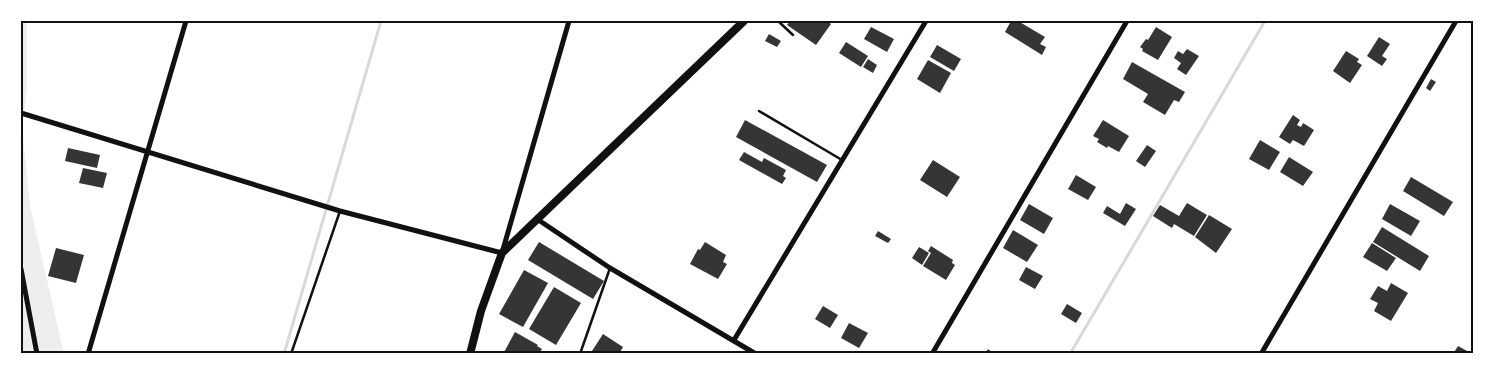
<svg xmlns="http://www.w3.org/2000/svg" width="1495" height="375" font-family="Quicksand,sans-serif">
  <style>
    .green { fill: #eee }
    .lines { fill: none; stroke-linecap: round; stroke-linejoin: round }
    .stream { stroke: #d9d9d9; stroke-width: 3 }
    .building { fill: #353535 }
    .service { stroke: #111; stroke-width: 2.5 }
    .minor { stroke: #111; stroke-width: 5 }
    .secondary { stroke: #111; stroke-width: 8 }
    .neatline { fill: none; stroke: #111; stroke-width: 2 }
  </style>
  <rect width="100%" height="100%" fill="#fff"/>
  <path class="green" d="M 21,21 L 27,21 L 27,89 L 22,127 L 30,206 L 64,354 L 21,354 Z"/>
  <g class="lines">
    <path class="stream" d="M 284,354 L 381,21
      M 1070,354 L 1265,21"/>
  </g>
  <path class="building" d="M 790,21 L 827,21 L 831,24 L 816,45 L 787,25 Z
    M 1011,21 L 1018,21 L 1045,37 L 1040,44 L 1046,47 L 1042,55 L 1005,32 Z
    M 871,27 L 894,39 L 887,52 L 864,39 Z
    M 1156,27 L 1172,37 L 1158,60 L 1142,51 L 1143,49 L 1140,47 L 1146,39 L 1148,40 Z
    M 769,34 L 781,41 L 777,47 L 765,41 Z
    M 1379,37 L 1390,44 L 1382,56 L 1387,59 L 1382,66 L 1367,56 Z
    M 846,42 L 868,56 L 861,67 L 839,53 Z
    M 937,45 L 961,59 L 954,71 L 930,57 Z
    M 1187,49 L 1199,56 L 1186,75 L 1177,69 L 1181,63 L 1174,58 L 1178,51 L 1183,54 Z
    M 1346,51 L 1359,59 L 1357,62 L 1362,65 L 1350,83 L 1333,71 Z
    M 868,59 L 877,65 L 873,73 L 863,67 Z
    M 928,60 L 951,73 L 940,93 L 917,79 Z
    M 1132,62 L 1185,92 L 1179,102 L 1174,100 L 1165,115 L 1143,102 L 1148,94 L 1123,79 Z
    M 1431,79 L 1436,82 L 1430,91 L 1426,88 Z
    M 1293,115 L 1300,120 L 1297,125 L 1301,127 L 1303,123 L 1314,130 L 1304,146 L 1293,140 L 1290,144 L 1279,137 Z
    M 745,120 L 827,165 L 817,182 L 736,137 Z
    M 1103,120 L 1129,136 L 1119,152 L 1108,146 L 1107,148 L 1097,142 L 1099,139 L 1093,136 Z
    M 1260,140 L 1280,152 L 1269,170 L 1249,159 Z
    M 1147,145 L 1156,151 L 1145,167 L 1136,161 Z
    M 68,148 L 100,155 L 97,168 L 65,161 Z
    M 744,152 L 762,162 L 764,158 L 786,170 L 783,176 L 786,178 L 782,184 L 739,160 Z
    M 1289,157 L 1313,172 L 1303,186 L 1280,172 Z
    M 933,160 L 960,177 L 947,197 L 920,180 Z
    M 83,168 L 107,173 L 103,188 L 79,183 Z
    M 1076,175 L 1096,187 L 1088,200 L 1068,189 Z
    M 1411,177 L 1453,202 L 1444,216 L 1403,191 Z
    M 1126,203 L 1136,209 L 1125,226 L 1103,213 L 1107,206 L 1120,214 Z
    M 1187,203 L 1207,215 L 1194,236 L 1174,224 L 1172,228 L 1153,216 L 1160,205 L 1179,216 Z
    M 1029,204 L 1053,218 L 1044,234 L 1020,220 Z
    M 1390,204 L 1420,221 L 1411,236 L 1382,219 Z
    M 1209,215 L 1232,229 L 1216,253 L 1195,237 Z
    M 1382,227 L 1429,256 L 1420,271 L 1373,242 Z
    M 1013,230 L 1038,245 L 1027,262 L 1003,248 Z
    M 878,231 L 891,239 L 888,243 L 875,236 Z
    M 539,242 L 604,281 L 593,299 L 528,260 Z
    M 705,242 L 726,255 L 723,262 L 727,264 L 718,279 L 690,264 L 698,249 L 700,250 Z
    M 1372,243 L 1396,258 L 1387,271 L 1363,257 Z
    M 931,246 L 953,260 L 952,263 L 955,265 L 946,280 L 923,266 L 931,253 L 928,251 Z
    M 919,247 L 929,253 L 922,265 L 912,258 Z
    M 56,248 L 84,255 L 76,283 L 48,276 Z
    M 1026,267 L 1043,276 L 1035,289 L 1019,280 Z
    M 524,270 L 548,283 L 523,327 L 499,314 Z
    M 1391,283 L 1408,293 L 1391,321 L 1374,311 L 1378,303 L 1370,299 L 1378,286 L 1387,291 Z
    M 554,287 L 581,303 L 556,345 L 529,329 Z
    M 1067,304 L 1082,313 L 1076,323 L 1061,314 Z
    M 823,306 L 838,315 L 830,328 L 815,319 Z
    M 849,323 L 868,333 L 859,348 L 841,338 Z
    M 515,332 L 538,345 L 537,346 L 542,349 L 539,354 L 503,354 Z
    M 603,334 L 623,347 L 619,354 L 597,354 L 592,351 Z
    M 1458,346 L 1469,352 L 1468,354 L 1453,354 Z
    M 988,349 L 995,354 L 985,354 Z"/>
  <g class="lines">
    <path class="service" d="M 778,21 L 793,35
      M 759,111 L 842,160
      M 291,354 L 340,211
      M 580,354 L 610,268"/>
    <path class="minor" d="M 21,113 L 340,211 L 502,253 L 569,21
      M 537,219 L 610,268 L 756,354
      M 21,269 L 37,354
      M 734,340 L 926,21
      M 88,354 L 186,21
      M 932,354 L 1127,21
      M 1261,354 L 1456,21"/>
    <path class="secondary" d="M 470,354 L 481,311 L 502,253 L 744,21"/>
  </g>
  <rect width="1495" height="375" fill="none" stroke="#ffffff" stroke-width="45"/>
  <rect x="22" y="22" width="1450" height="330" class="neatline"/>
</svg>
